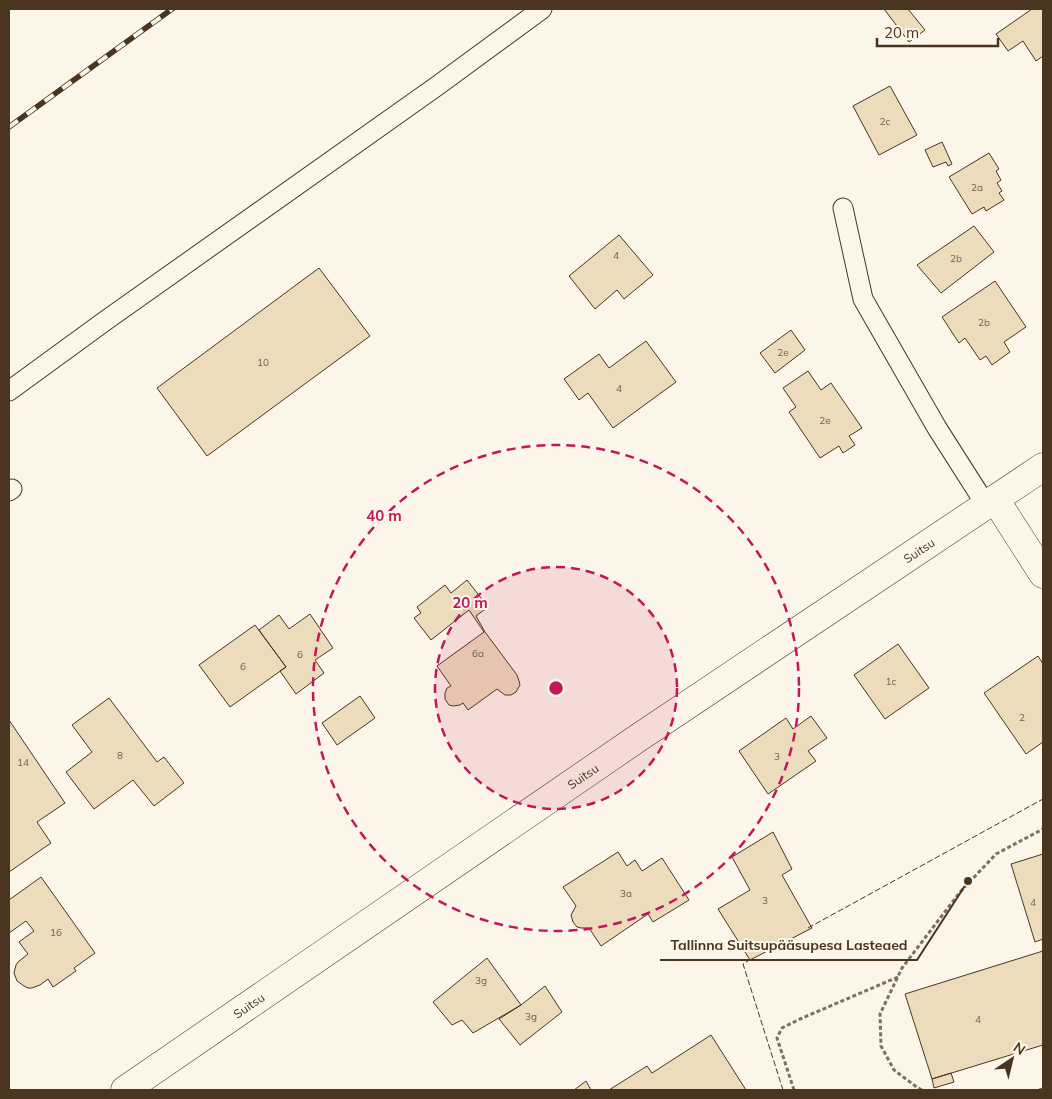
<svg xmlns="http://www.w3.org/2000/svg" width="1052" height="1099" font-family="Mulish,sans-serif">
  <style>
    .building { fill: #ecdcbc; stroke: #4a3520 }
    .lines { fill: none; stroke-linecap: round; stroke-linejoin: round }
    .service-casing { stroke: #4a3520; stroke-width: 21 }
    .minor-casing { stroke: #4a3520; stroke-width: 29 }
    .path { stroke: #7f6f5c; stroke-width: 3; stroke-dasharray: 4 2.5; stroke-linecap: butt }
    .service { stroke: #fbf6e9; stroke-width: 19 }
    .minor { stroke: #fbf6e9; stroke-width: 28 }
    .rail-casing { stroke: #4a3520; stroke-width: 5.5 }
    .rail { stroke: #fbf6e9; stroke-width: 4; stroke-dasharray: 11; stroke-linecap: butt }
    .fence { stroke: #4a3520; stroke-width: 1; stroke-dasharray: 6 2.5; stroke-linecap: butt }
    .ring { fill: none; stroke: #c2185b; stroke-width: 2.5; stroke-dasharray: 9 6 }
    .labels { text-anchor: middle; dominant-baseline: central; stroke-width: 4; stroke-linejoin: round; paint-order: stroke }
    .number-label { font-size: 10px; fill: #725f47 }
    .street-label { font-size: 12px; fill: #4a3520; stroke: #fbf6e9 }
    .centre { fill: #c2185b; stroke: #fbf6e9; stroke-width: 2.5 }
    .ring-label { font-size: 15px; text-anchor: middle; font-weight: bold; fill: #c2185b; stroke: #fbf6e9; stroke-width: 4; stroke-linejoin: round; paint-order: stroke }
    .leader { fill: none; stroke: #4a3520; stroke-width: 2 }
    .callout-dot { fill: #4a3520; stroke: #fbf6e9; stroke-width: 2 }
    .callout-label { font-size: 14px; text-anchor: middle; font-weight: bold; fill: #4a3520; stroke: #fbf6e9; stroke-width: 4; stroke-linejoin: round; paint-order: stroke }
  </style>
  <rect width="100%" height="100%" fill="#fbf6e9"/>
  <path class="building" d="M 884,9 L 908,9 L 925,30 L 909,42 Z
    M 1032,9 L 1043,9 L 1043,56 L 1036,61 L 1023,41 L 1008,51 L 996,34 Z
    M 890,86 L 917,135 L 879,155 L 853,106 Z
    M 942,142 L 952,164 L 948,166 L 946,162 L 933,167 L 925,150 Z
    M 989,153 L 999,169 L 996,171 L 1001,180 L 997,183 L 1002,191 L 999,193 L 1004,200 L 986,211 L 984,207 L 972,214 L 949,177 Z
    M 974,226 L 994,252 L 941,293 L 917,265 Z
    M 619,235 L 653,275 L 624,299 L 617,290 L 595,309 L 569,276 Z
    M 319,268 L 370,336 L 207,456 L 157,388 Z
    M 995,281 L 1026,327 L 1004,342 L 1010,352 L 992,365 L 986,356 L 980,360 L 965,338 L 959,343 L 942,317 Z
    M 791,330 L 805,350 L 775,373 L 760,353 Z
    M 646,341 L 676,382 L 613,428 L 588,393 L 579,400 L 564,379 L 599,354 L 609,368 Z
    M 808,371 L 821,390 L 831,383 L 862,428 L 849,436 L 855,445 L 843,453 L 839,446 L 820,458 L 789,412 L 796,407 L 783,388 Z
    M 467,580 L 488,607 L 476,616 L 485,632 L 517,675 L 519,681 L 520,685 L 516,692 L 511,695 L 505,695 L 497,689 L 468,710 L 463,703 L 460,705 L 453,706 L 449,705 L 445,699 L 445,693 L 447,688 L 451,686 L 437,666 L 484,632 L 469,610 L 431,640 L 414,618 L 421,613 L 417,607 L 445,585 L 451,593 Z
    M 310,614 L 333,648 L 315,660 L 324,673 L 296,694 L 280,671 L 286,667 L 259,630 L 279,615 L 289,629 Z
    M 255,625 L 286,667 L 230,707 L 199,665 Z
    M 898,644 L 929,688 L 885,719 L 854,675 Z
    M 1038,656 L 1043,664 L 1043,742 L 1026,754 L 984,693 Z
    M 360,696 L 375,718 L 337,745 L 322,723 Z
    M 109,698 L 157,762 L 164,757 L 184,783 L 154,806 L 133,780 L 94,809 L 66,772 L 92,752 L 72,725 Z
    M 811,716 L 827,738 L 808,751 L 816,761 L 768,794 L 739,751 L 786,718 L 793,729 Z
    M 9,720 L 65,803 L 37,822 L 51,843 L 9,872 Z
    M 773,832 L 792,869 L 782,875 L 812,928 L 750,960 L 718,909 L 750,890 L 732,857 Z
    M 618,852 L 627,866 L 635,860 L 642,871 L 662,858 L 689,900 L 653,922 L 648,914 L 601,946 L 589,928 L 581,928 L 577,927 L 573,922 L 571,915 L 576,906 L 563,887 Z
    M 1043,854 L 1043,939 L 1035,942 L 1011,864 Z
    M 41,877 L 95,953 L 74,968 L 76,971 L 53,987 L 48,979 L 40,985 L 32,988 L 28,988 L 24,986 L 17,981 L 14,973 L 16,965 L 18,962 L 28,954 L 19,942 L 34,931 L 26,921 L 9,933 L 9,900 Z
    M 1043,951 L 1043,1045 L 932,1079 L 905,994 Z
    M 487,958 L 521,1005 L 473,1033 L 462,1020 L 452,1025 L 433,1002 Z
    M 545,986 L 562,1012 L 520,1045 L 499,1019 L 521,1005 Z
    M 711,1035 L 746,1090 L 609,1090 L 647,1066 L 652,1073 Z
    M 951,1073 L 954,1082 L 934,1088 L 932,1079 Z
    M 586,1081 L 591,1090 L 574,1090 Z"/>
  <g class="lines">
    <defs>
      <path id="service" d="M 843,208 L 863,299 L 937,428 L 986,505
        M 9,391 L 105,321 L 437,86 L 542,9
        M 9,491 L 12,489"/>
      <g id="minor">
        <path d="M 995,499 L 1043,574"/>
        <path id="s1" d="M 125,1090 L 638,738 L 1043,467"/>
      </g>
    </defs>
    <use href="#service" class="service-casing"/>
    <use href="#minor" class="minor-casing"/>
    <path class="path" d="M 794,1090 L 777,1038 L 782,1028 L 800,1019 L 898,977
      M 922,1090 L 918,1088 L 894,1070 L 881,1046 L 880,1014 L 902,968 L 960,892 L 996,854 L 1043,829
      M 1039,1090 L 1043,1089"/>
    <use href="#service" class="service"/>
    <use href="#minor" class="minor"/>
    <defs>
      <path id="rail" d="M 9,127 L 172,9"/>
    </defs>
    <use href="#rail" class="rail-casing"/>
    <use href="#rail" class="rail"/>
    <path class="fence" d="M 808,928 L 1043,799
      M 751,959 L 743,964 L 783,1090"/>
  </g>
  <circle cx="556" cy="688" r="121" fill="#c2185b" fill-opacity=".12"/>
  <g class="ring">
    <circle cx="556" cy="688" r="121"/>
    <circle cx="556" cy="688" r="243"/>
  </g>
  <g class="labels">
    <g class="number-label">
      <text x="885" y="121">2c</text>
      <text x="977" y="187">2a</text>
      <text x="616" y="255">4</text>
      <text x="956" y="258">2b</text>
      <text x="984" y="322">2b</text>
      <text x="783" y="352">2e</text>
      <text x="263" y="362">10</text>
      <text x="619" y="388">4</text>
      <text x="825" y="420">2e</text>
      <text x="478" y="653">6a</text>
      <text x="300" y="654">6</text>
      <text x="243" y="666">6</text>
      <text x="891" y="681">1c</text>
      <text x="1022" y="717">2</text>
      <text x="120" y="755">8</text>
      <text x="777" y="756">3</text>
      <text x="23" y="762">14</text>
      <text x="626" y="893">3a</text>
      <text x="765" y="900">3</text>
      <text x="1033" y="902">4</text>
      <text x="56" y="932">16</text>
      <text x="481" y="980">3g</text>
      <text x="531" y="1016">3g</text>
      <text x="978" y="1019">4</text>
    </g>
    <g class="street-label">
      <text stroke="none"><textPath href="#s1" startOffset="960">Suitsu</textPath></text>
      <text stroke="none"><textPath href="#s1" startOffset="555">Suitsu</textPath></text>
      <text stroke="none"><textPath href="#s1" startOffset="150">Suitsu</textPath></text>
    </g>
  </g>
  <circle cx="556" cy="688" r="8" class="centre"/>
  <g class="ring-label">
    <text x="384" y="521">40 m</text>
    <text x="470" y="608">20 m</text>
  </g>
  <path class="leader" d="M968 881L917 960H660"/>
  <circle class="callout-dot" cx="968" cy="881" r="5"/>
  <g class="callout-label">
    <text x="789" y="950">Tallinna Suitsupääsupesa Lasteaed</text>
  </g>
  <rect width="1052" height="1099" fill="none" stroke="#4a3520" stroke-width="20"/>
  <g transform="translate(1012 1059) rotate(35)" stroke="#fbf6e9" stroke-width="4" paint-order="stroke">
  <path d="M0-4L9 19L0 12L-9 19Z" fill="#4a3520"/>
  <text y="-8" font-size="14" font-weight="bold" text-anchor="middle" fill="#4a3520">N</text>
  </g>
  <path d="M877 38v8h121v-8" fill="none" stroke="#4a3520" stroke-width="2.5"/>
  <text x="884" y="38" font-size="15" fill="#4a3520" stroke="#fbf6e9" stroke-width="4" paint-order="stroke">20 m</text>
</svg>
